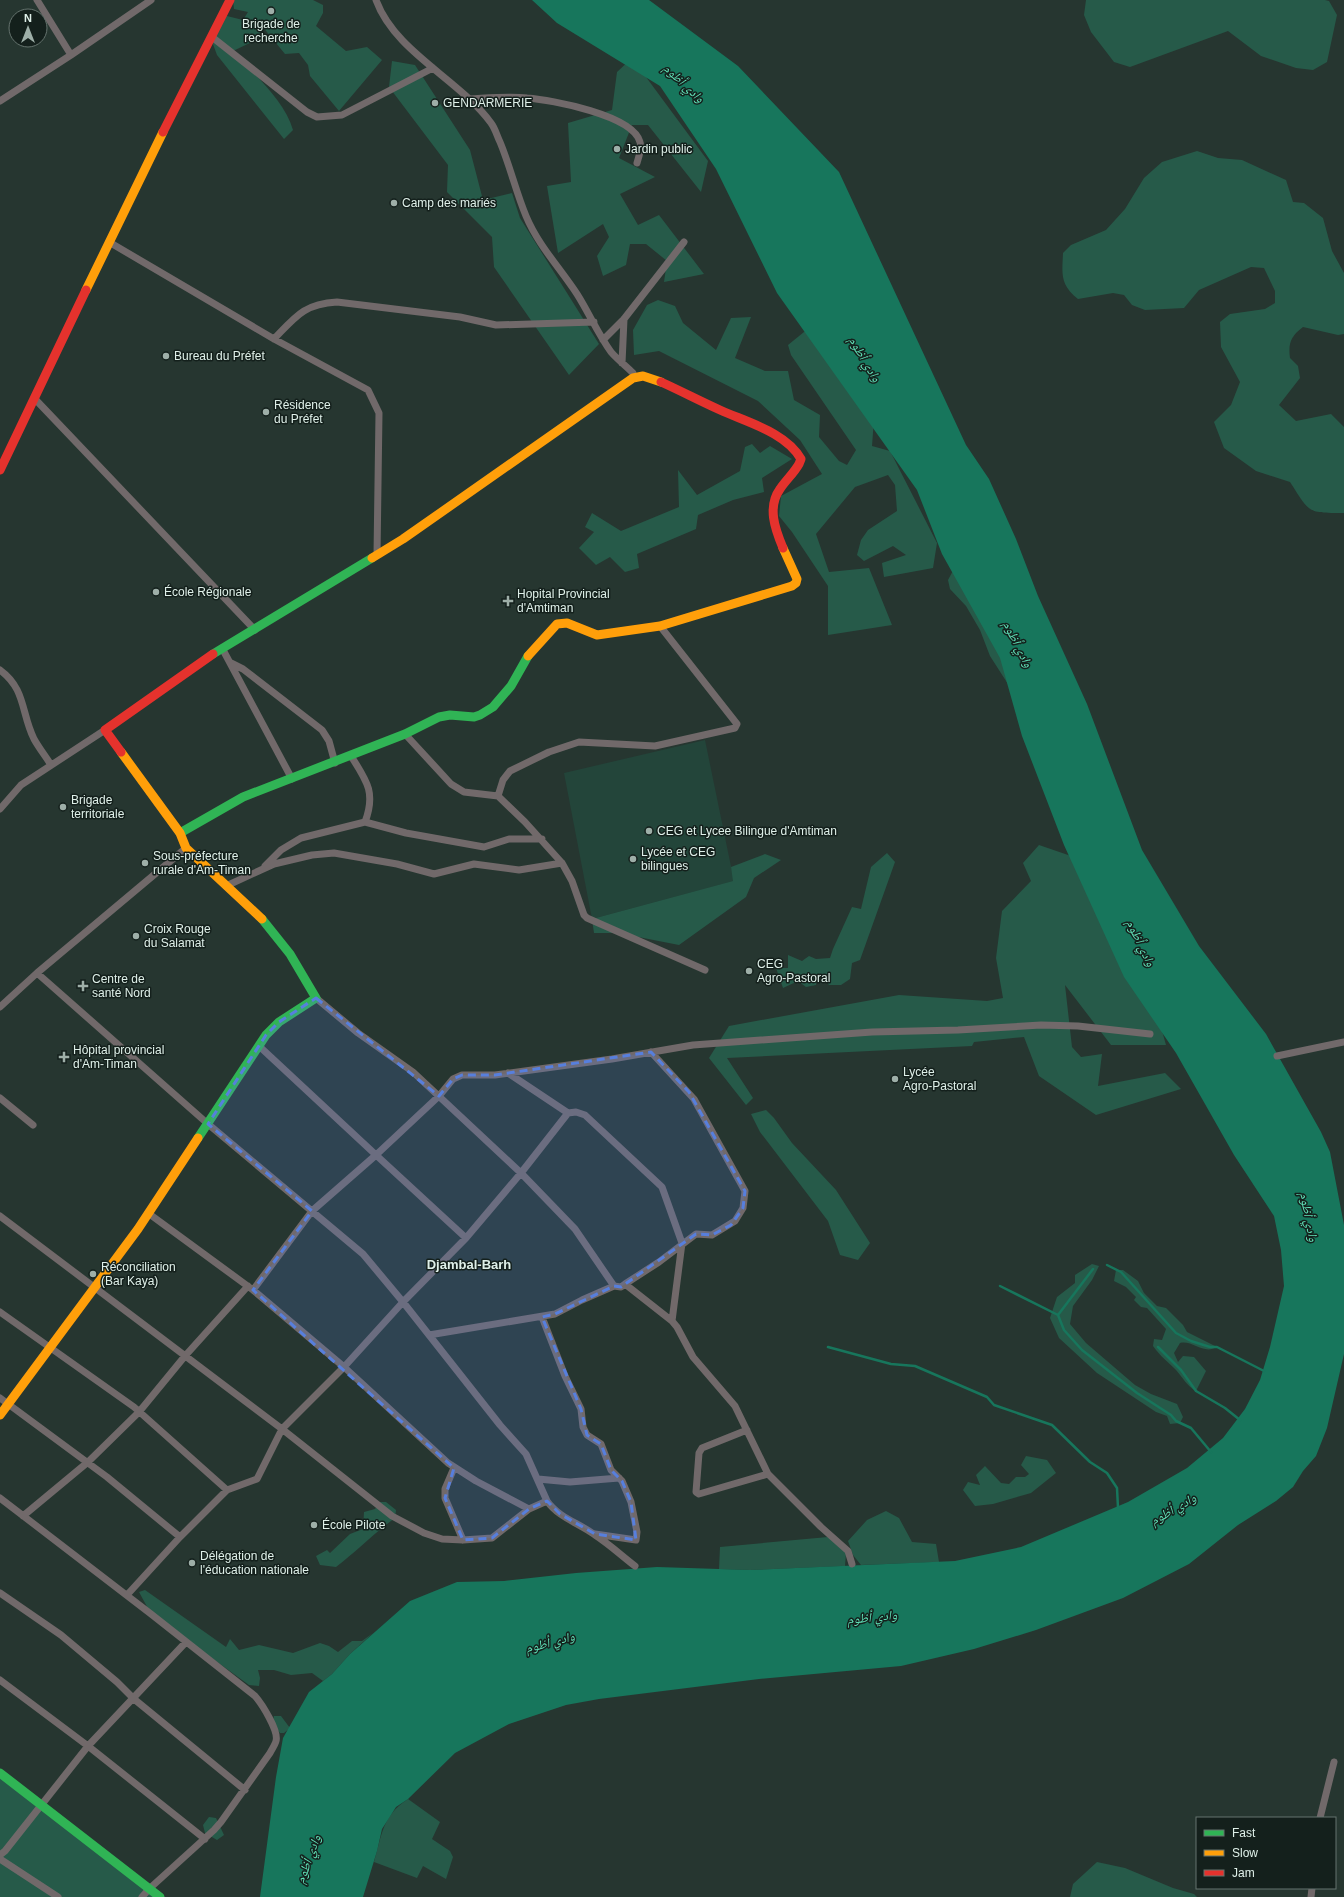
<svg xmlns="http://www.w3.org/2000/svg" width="1344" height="1897" font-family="Arial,'Noto Naskh Arabic',sans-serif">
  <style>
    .built { fill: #23453a }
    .green { fill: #265a49 }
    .water { fill: #17765c }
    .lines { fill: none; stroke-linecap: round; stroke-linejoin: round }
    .stream { stroke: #17765c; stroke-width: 2.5 }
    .street { stroke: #71696a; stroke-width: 7 }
    .fast { stroke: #30b455; stroke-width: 9 }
    .slow { stroke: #ff9f0a; stroke-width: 9 }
    .jam { stroke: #e5322d; stroke-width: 9 }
    .marked { fill: #577fdd; fill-opacity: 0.2; stroke: #577fdd; stroke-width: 3; stroke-dasharray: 8 5; stroke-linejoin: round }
    .poi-dot { fill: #9eafa8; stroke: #14201c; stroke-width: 1.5 }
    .labels { text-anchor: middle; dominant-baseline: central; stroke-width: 3; stroke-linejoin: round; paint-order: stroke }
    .poi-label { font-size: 12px; fill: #dff0e9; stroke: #14201c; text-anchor: start }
    .water-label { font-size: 13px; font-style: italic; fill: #60e0b7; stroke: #14201c }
    .neighbourhood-label { font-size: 13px; font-weight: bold; fill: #dff0e9; stroke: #14201c }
  </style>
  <rect width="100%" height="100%" fill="#263630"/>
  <path class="built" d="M 705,740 L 734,881 L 592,919 L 564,773 Z"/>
  <path class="green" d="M 233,0 L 313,0 L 323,5 L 323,13 L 316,26 L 346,51 L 367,47 L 382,60 L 339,111 L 310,76 L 308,65 L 299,53 L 285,54 L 262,26 L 258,39 L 233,51 C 253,73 285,101 293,130 L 284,139 L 217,55 L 210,36 L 223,15 L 243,20 L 248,12 L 234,9 Z
    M 1086,0 L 1325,0 L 1329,1 L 1337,15 L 1327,62 L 1313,70 L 1296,68 L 1261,56 L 1228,31 L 1130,67 L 1114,62 L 1091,32 L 1084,15 Z
    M 632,58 L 708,161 L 701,192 L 648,125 L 632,125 L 619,158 L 655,177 L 620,194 L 638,225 L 659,215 L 704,274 L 664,282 L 667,261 L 646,244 L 630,244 L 626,265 L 603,276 L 597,256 L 609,237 L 603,224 L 558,253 L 547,186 L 571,182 L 568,123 L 612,110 L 617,72 Z
    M 392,61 L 415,65 L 470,150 L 483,200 L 512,193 L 520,218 L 599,344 L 569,375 L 494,267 L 492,237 L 447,192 L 448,165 L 389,87 Z
    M 1197,151 L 1218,158 L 1242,160 L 1286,180 L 1293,202 L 1304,203 L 1323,218 L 1332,251 L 1344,273 L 1344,334 L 1338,335 L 1303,327 C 1291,336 1288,343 1290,358 L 1298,366 L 1300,378 L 1279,405 L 1296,421 L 1331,414 L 1344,427 L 1344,513 C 1307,513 1310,513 1290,482 L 1256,471 L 1224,448 L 1214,422 L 1231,405 L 1240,382 L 1221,347 L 1220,322 L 1230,314 L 1265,309 L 1275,303 L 1275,291 L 1264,268 L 1251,267 L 1199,290 L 1184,308 L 1145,310 L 1132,305 L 1124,295 L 1113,293 L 1078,299 C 1060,284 1062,275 1063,253 L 1071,245 L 1106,230 L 1125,209 L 1144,178 L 1162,162 Z
    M 658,300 L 675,306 L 683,323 L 716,350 L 731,318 L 751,317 L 735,358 L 765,371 L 788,371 L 794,400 L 820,415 L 819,437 L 839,461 L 847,465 L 856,450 L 791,355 L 788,345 L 820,319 L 874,419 L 872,446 L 890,451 L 937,543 L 933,568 L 884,577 L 882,563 L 906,555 L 893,546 L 864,561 L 857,555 L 861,540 L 868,530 L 897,511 L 895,485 L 888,475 L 855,487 L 816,534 L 829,572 L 869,568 L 892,625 L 828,635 L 828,586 L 792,532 L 779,516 L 781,496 L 822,474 L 800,440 L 758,401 L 659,351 L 634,355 L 633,330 L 647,305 Z
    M 752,444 L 760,453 L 770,446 L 792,459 L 762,478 L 764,492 L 733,500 L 698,515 L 696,529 L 637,554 L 639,568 L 625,572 L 610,557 L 596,565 L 579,548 L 594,532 L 585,527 L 592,513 L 621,531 L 679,507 L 678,470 L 697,495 L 740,471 L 745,447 Z
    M 956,565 L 990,610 L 1015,695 L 990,656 L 980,630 L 966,606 L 950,589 L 948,580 Z
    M 1039,845 L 1071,856 L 1159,1020 L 1166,1045 L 1111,1045 L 1065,985 L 1072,1047 L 1081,1057 L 1102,1054 L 1098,1086 L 1165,1073 L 1181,1089 L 1096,1115 L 1039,1076 L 1024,1037 L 974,1042 L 972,1046 L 727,1058 L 753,1098 L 746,1105 L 709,1058 L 729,1026 L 899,995 L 987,1001 L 1003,998 L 996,958 L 1002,911 L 1031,881 L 1023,863 Z
    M 887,853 L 895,862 L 860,960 L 852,963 L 850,979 L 841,985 L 829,985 L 822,975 L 817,977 L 816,985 L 806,987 L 798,981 L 783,988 L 776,968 L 788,968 L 788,955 L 802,961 L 809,956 L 816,959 L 830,958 L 833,949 L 852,907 L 861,909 L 871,867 Z
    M 765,854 L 781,860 L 754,878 L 746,897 L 679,945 L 618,933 L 594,933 L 592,919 L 733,881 L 731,867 Z
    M 766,1110 L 774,1118 L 792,1143 L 836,1190 L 870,1243 L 858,1260 L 840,1255 L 828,1221 L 760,1132 L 751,1114 Z
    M 1092,1264 L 1099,1266 L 1092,1280 L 1073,1306 L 1070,1324 L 1086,1343 L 1135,1385 L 1151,1394 L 1177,1404 L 1183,1417 L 1180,1423 L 1170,1424 L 1167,1416 L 1156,1412 L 1097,1373 L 1059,1338 L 1050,1318 L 1057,1297 L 1075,1283 L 1075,1275 Z
    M 1116,1270 L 1123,1270 L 1138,1281 L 1144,1293 L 1157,1306 L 1166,1308 L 1183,1325 L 1187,1332 L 1217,1347 C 1203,1355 1193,1340 1180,1343 L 1174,1353 L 1178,1362 L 1183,1356 L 1194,1357 L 1206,1371 L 1196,1391 C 1187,1386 1183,1378 1176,1370 C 1168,1362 1160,1356 1153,1346 L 1154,1339 L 1162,1340 L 1166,1329 L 1147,1308 L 1141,1307 L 1134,1300 L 1136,1297 L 1126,1287 L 1114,1281 Z
    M 1026,1456 L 1047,1460 L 1056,1473 L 1031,1493 L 993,1504 L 975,1506 L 963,1490 L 968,1482 L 980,1485 L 976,1475 L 985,1466 L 1001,1483 L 1009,1484 L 1016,1477 L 1025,1477 L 1029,1474 L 1021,1465 Z
    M 380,1502 L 386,1502 L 396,1510 L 395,1518 C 374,1533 357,1551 336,1567 L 320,1565 L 316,1556 L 327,1550 L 330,1553 L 350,1534 L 363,1529 L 364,1512 L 375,1509 Z
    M 886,1511 L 899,1518 L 912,1542 L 936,1544 L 939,1562 L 861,1565 L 853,1555 L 848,1541 L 867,1520 Z
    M 828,1537 L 846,1553 L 845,1566 L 750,1570 L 719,1569 L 720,1547 Z
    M 145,1590 L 226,1647 L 230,1639 L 239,1650 L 259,1645 L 293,1653 L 320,1643 L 329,1646 L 338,1652 L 352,1641 L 362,1641 L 373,1633 L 350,1654 L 332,1674 L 323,1681 L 312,1673 L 291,1675 L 274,1670 L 258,1670 L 260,1678 L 259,1686 L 249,1685 L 151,1614 L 139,1592 Z
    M 274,1716 L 281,1716 L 290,1728 L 284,1733 L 280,1733 L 272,1724 Z
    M 0,1773 L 160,1897 L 0,1897 Z
    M 408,1799 L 440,1822 L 432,1839 L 450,1851 L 453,1857 L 446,1879 L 423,1866 L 417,1878 L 374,1862 C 382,1835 382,1816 408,1799 Z
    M 209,1817 L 216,1818 L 224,1835 L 217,1840 L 205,1833 L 203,1825 Z
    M 1097,1862 L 1125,1868 L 1173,1888 L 1194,1894 L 1197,1897 L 1070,1897 L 1073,1884 Z"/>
  <path class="water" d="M 532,0 L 649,0 L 738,66 L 839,172 L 966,445 L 989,479 L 1016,539 L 1038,596 L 1087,704 L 1142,850 L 1199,946 L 1266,1034 L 1321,1132 L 1330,1152 L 1344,1225 L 1344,1354 L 1327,1428 L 1316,1456 L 1303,1471 L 1293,1487 L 1276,1501 L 1238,1525 L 1189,1564 L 1123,1598 L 1036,1630 L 974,1649 L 901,1666 L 759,1679 L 599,1699 L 566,1705 L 509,1724 L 455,1753 L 408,1799 L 396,1807 L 382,1829 L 377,1851 L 363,1897 L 260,1897 L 276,1777 L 283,1738 L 309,1692 L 332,1674 L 350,1654 L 410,1601 L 457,1582 L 504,1581 L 576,1573 L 657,1567 L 750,1570 L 955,1561 L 1021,1547 L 1128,1502 L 1187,1468 L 1223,1438 L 1245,1409 L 1260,1380 L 1270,1347 L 1284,1286 L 1281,1250 L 1274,1216 L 1234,1155 L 1176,1053 L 1124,977 L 1064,845 L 1022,736 L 1000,658 L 942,554 L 917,490 L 777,293 L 716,169 L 660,86 L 557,23 Z"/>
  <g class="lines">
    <path class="stream" d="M 1107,1265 L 1121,1272 L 1176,1333 L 1191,1341 L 1210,1347 L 1217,1347 L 1264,1371
      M 1000,1286 L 1058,1315 L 1064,1330 L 1082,1350 L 1137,1393 L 1171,1415 L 1176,1421 L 1191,1428 L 1211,1452
      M 1058,1315 L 1093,1269
      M 828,1347 L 891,1364 L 915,1366 L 987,1397 L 994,1405 L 1052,1425 L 1090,1462 L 1107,1473 L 1117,1488 L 1118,1508
      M 1158,1347 L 1181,1370 L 1196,1391 L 1225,1408 L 1240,1420"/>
    <path class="street" d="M 37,0 L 71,55
      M 376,0 C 395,52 459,79 491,123 C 495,128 497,136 500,142 C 510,166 516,192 526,216 C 538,245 560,268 577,294 C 589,313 598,334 611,352 C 617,359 626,366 633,373 L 633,378
      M 212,37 L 307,112 L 317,117 L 342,115 L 433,68
      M 470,99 C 489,98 509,96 527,98 C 552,100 633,115 640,142 C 642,148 639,156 637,163
      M 0,101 L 71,55 L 151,0
      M 109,242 L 274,339 L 368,390 L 379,413 L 377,555
      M 274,339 C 296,316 304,304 337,302 L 460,317 L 496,325 L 594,322
      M 603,340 L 624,319 L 684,242
      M 622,363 L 624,319
      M 35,399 L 255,630
      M 222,648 L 292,779
      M 231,663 L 243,669 L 322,730 L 329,741 L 335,763
      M 0,670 C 26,689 21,713 34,739 C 39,748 46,757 51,765
      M 405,734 L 451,784 L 464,792 L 498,796 L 525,822 L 562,863 L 572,881 L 584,915 L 587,918 L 705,970
      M 498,796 L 503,780 L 510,771 L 549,752 L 579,742 L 655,746 L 735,728 L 737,724 L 660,626
      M 0,809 L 21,785 L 105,730
      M 365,822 L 406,833 L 484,847 L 509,839 L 542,839
      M 265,866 L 281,850 L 301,838 L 365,822 C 376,793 367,781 351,756
      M 226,886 L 274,864 L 312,855 L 334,853 L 397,864 L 434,874 L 474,864 L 519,870 L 562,863
      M 37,973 L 208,1124 L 363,1254 L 403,1302 L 466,1238
      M 316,998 L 358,1033 L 413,1072 L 521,1173 L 575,1229 L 614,1286
      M 0,1007 L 37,973 L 186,848
      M 1277,1056 L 1344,1042
      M 508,1073 L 568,1113 L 521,1173 L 466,1238 L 376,1155 L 439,1096 L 453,1079 L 462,1075 L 495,1075 L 612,1059 L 693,1045 L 872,1032 L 958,1030 L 1041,1025 L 1078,1026 L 1150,1034
      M 0,1098 L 33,1125
      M 568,1113 L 576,1112 L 585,1115 L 662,1187 L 682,1243 L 672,1321 L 677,1327 L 693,1357 L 735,1406 L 768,1474 L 821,1527 L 848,1551 L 852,1564
      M 0,1216 L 282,1429 L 392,1516 L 424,1533 L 442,1539 L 463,1540 L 492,1538 L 529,1509 L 476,1481 L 448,1463 L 344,1367 L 253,1290 L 148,1213
      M 625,1284 L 659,1262 L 696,1234 L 712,1235 L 735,1221 L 743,1208 L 745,1191 L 694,1099 L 651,1052
      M 253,1290 L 312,1211 L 376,1155 L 259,1046
      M 0,1312 L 134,1407 L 227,1490
      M 542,1317 L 565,1376 L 581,1409 L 583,1427 L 587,1435 L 601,1444 L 611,1470 L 622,1481 L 631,1502 L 637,1532 L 636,1540 L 595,1534
      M 429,1335 L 555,1314 L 582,1300 L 614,1286 L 621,1287 L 625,1284 L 672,1321
      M 0,1398 L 107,1477 L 180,1537
      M 747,1430 L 702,1448 L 699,1453 L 696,1492 L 699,1494 L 768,1474
      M 454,1468 L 445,1489 L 445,1498 L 463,1540
      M 538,1479 L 570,1482 L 619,1478
      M 0,1498 L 151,1614 L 255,1696 C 262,1704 279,1731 276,1741 C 275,1745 272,1749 270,1753 L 221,1822 L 214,1830 L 149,1889 L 142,1897
      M 547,1501 C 559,1518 579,1523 595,1535 C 609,1544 622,1556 635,1566
      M 23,1516 L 88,1462 L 139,1412 L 185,1356 L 248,1286
      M 0,1593 L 61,1635 L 117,1682 L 134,1699 L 245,1790
      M 127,1595 L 180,1537 L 227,1490 L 257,1479 L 282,1429 L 344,1367 L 403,1302 L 500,1425 L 526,1454 L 547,1501 L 529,1509
      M 0,1680 L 88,1746 L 205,1839
      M 1320,1818 L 1334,1762
      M 0,1855 L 5,1851 L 88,1746 L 186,1642
      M 0,1859 L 58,1897
      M 1311,1897 L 1312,1888"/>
    <path class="fast" d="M 213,654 L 372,558
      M 180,833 L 243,797 L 405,734 L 439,717 L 450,715 L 474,717 L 480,715 L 493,707 L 511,686 L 528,656
      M 198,1138 L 266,1035 L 279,1022 L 316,998 L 290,954 L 262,919
      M 0,1773 L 160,1897"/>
    <path class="slow" d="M 86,290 L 163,132
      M 372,558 L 403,539 L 633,378 L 643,376 L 661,382
      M 528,656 L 557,624 L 567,623 L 597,635 L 660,626 L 792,586 L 796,583 L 797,579 L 783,548
      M 121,752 L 180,833 L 186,848 L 262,919
      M 0,1415 L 138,1229 L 198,1138"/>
    <path class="jam" d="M 163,132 L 230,0
      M 661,382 C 681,391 700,401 720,410 C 746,422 786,432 801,459 L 799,464 C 794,473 786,480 780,489 C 767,507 775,529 783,548
      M 0,470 L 86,290
      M 121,752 L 105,730 L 213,654"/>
  </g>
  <path class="marked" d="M 316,998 L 439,1096 L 453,1079 L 462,1075 L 495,1075 L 651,1052 L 689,1092 L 745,1191 L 743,1208 L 731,1225 L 712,1235 L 696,1234 L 621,1287 L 614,1286 L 555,1314 L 542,1317 L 581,1409 L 587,1435 L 601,1444 L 611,1470 L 622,1481 L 631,1502 L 636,1540 L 595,1534 L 560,1514 L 547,1501 L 529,1509 L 492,1538 L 463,1540 L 445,1498 L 454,1468 L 253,1290 L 312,1211 L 208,1124 L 266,1035 L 279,1022 Z"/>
  <g class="poi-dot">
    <circle cx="271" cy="11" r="4"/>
    <circle cx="435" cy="103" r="4"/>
    <circle cx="617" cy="149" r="4"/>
    <circle cx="394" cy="203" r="4"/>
    <circle cx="166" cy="356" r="4"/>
    <circle cx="266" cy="412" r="4"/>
    <circle cx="156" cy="592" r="4"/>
    <path d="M506 595h4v4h4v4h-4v4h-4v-4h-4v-4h4z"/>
    <circle cx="63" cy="807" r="4"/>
    <circle cx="649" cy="831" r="4"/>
    <circle cx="633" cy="859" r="4"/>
    <circle cx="145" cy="863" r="4"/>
    <circle cx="136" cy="936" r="4"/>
    <circle cx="749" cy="971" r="4"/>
    <path d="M81 980h4v4h4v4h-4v4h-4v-4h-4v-4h4z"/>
    <path d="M62 1051h4v4h4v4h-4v4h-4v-4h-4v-4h4z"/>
    <circle cx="895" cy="1079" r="4"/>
    <circle cx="93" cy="1274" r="4"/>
    <circle cx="314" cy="1525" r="4"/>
    <circle cx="192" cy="1563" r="4"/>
  </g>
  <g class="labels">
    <g class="poi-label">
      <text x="271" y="24" text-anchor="middle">Brigade de<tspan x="271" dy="14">recherche</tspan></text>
      <text x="443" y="103">GENDARMERIE</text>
      <text x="625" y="149">Jardin public</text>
      <text x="402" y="203">Camp des mariés</text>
      <text x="174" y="356">Bureau du Préfet</text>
      <text x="274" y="405">Résidence<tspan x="274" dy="14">du Préfet</tspan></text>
      <text x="164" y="592">École Régionale</text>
      <text x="517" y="594">Hopital Provincial<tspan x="517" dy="14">d'Amtiman</tspan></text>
      <text x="71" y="800">Brigade<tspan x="71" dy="14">territoriale</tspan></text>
      <text x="657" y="831">CEG et Lycee Bilingue d'Amtiman</text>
      <text x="641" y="852">Lycée et CEG<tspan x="641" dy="14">bilingues</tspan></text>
      <text x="153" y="856">Sous-préfecture<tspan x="153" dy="14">rurale d'Am-Timan</tspan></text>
      <text x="144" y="929">Croix Rouge<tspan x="144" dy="14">du Salamat</tspan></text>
      <text x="757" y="964">CEG<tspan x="757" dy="14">Agro-Pastoral</tspan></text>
      <text x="92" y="979">Centre de<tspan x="92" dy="14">santé Nord</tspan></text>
      <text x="73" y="1050">Hôpital provincial<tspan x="73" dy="14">d'Am-Timan</tspan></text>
      <text x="903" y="1072">Lycée<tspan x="903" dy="14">Agro-Pastoral</tspan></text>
      <text x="101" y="1267">Réconciliation<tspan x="101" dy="14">(Bar Kaya)</tspan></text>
      <text x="322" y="1525">École Pilote</text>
      <text x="200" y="1556">Délégation de<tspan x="200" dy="14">l'éducation nationale</tspan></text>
    </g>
    <g class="water-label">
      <text transform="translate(684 83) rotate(43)">وادي أظوم</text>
      <text transform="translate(865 359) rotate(59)">وادي أظوم</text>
      <text transform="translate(1018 644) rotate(63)">وادي أظوم</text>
      <text transform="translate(1141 943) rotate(64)">وادي أظوم</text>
      <text transform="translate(1309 1217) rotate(79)">وادي أظوم</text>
      <text transform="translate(1173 1509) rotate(-30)">وادي أظوم</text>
      <text transform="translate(872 1617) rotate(-6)">وادي أظوم</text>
      <text transform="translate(550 1642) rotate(-15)">وادي أظوم</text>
      <text transform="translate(308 1859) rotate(-70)">وادي أظوم</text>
    </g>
    <g class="neighbourhood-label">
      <text x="469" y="1264">Djambal-Barh</text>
    </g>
  </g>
  <rect x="1196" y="1817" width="140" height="72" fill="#14201c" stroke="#65736e"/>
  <rect x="1204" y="1830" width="20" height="6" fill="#30b455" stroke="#65736e"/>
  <text x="1232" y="1837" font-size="12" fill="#dff0e9">Fast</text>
  <rect x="1204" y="1850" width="20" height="6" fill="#ff9f0a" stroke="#65736e"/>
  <text x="1232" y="1857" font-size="12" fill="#dff0e9">Slow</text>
  <rect x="1204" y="1870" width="20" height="6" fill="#e5322d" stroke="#65736e"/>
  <text x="1232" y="1877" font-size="12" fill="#dff0e9">Jam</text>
  <g transform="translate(28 28)"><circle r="19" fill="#14201c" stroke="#65736e"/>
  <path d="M0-3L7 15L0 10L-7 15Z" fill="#9eafa8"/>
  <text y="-6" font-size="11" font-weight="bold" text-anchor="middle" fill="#dff0e9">N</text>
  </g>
</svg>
